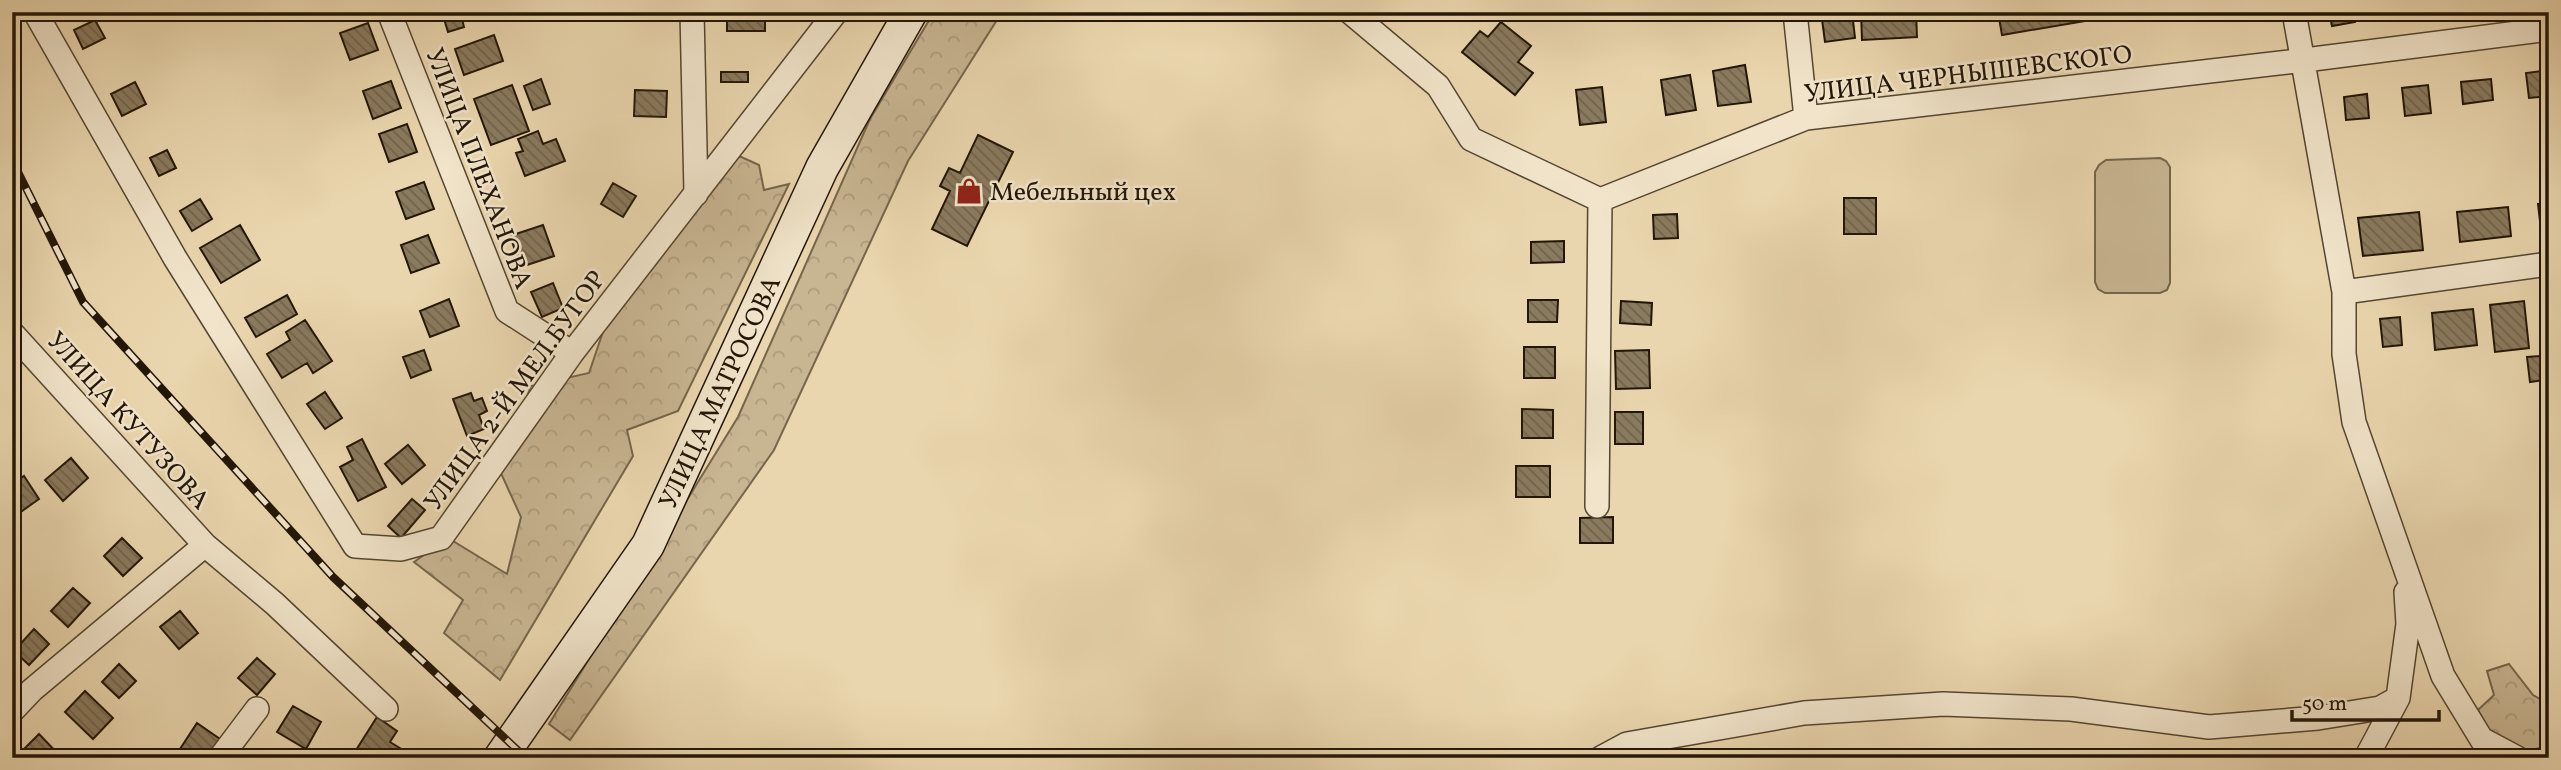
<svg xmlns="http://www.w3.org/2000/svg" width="2561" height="770" viewBox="0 0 2561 770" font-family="Vollkorn,serif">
  <defs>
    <pattern id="forest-crowns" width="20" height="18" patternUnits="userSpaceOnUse" patternTransform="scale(1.75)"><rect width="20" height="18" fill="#c8b592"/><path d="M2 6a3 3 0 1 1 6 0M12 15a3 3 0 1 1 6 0" fill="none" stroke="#ac9b7c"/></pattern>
    <pattern id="building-back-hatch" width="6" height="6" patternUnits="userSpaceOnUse" patternTransform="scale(1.75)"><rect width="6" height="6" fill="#8a7a5e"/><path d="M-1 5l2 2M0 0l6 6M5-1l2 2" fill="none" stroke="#70634c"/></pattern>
  </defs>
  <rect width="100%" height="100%" fill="#ead6ae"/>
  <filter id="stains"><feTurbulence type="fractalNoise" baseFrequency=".00286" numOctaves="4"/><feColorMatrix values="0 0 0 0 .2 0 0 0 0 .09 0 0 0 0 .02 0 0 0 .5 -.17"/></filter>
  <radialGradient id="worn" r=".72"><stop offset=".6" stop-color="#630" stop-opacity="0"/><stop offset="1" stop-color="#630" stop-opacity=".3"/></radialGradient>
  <!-- green -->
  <path fill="#c8b592" stroke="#75664c" stroke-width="2" d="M2160,158L2166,161L2170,167V283L2167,290L2160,293H2105L2098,289L2095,282V172L2099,165L2106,160Z"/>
  <!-- forest -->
  <path fill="url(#forest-crowns)" stroke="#75664c" stroke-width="2" d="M934,12H1002L908,161L774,450L570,740L549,724L738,417L870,119Z
    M739,156L759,165L764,190L789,184L678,411L627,430L633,456L500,680L444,633L463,600L414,562L448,538L507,574L521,517L499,469L531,386L589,373L605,326Z
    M2509,664L2533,695L2549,704V746L2526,751L2488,729L2478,710L2494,695L2487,671Z"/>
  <!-- building -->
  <path fill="url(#building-back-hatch)" stroke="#221607" stroke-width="2" d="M442,12H471L461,15L464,27L448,32Z
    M630,12H667V19H630Z
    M727,12H765V31H727Z
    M1821,12H1852L1855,38L1825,42Z
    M1861,12H1916L1917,37L1862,40Z
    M1998,12H2138L2002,35Z
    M2329,12H2354L2355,22L2332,26Z
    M95,20L105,38L83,49L74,30Z
    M1501,22L1531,46L1518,62L1533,73L1515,95L1462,52L1480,31L1488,37Z
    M368,23L378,50L350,60L340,33Z
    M494,35L503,61L464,75L455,49Z
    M1745,65L1751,102L1718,106L1713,71Z
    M2549,70V96L2529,98L2526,73Z
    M721,72H748V82H721Z
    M1690,75L1696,110L1666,115L1661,80Z
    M541,79L550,104L533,110L524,86Z
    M2491,79L2493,100L2463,104L2461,82Z
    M391,81L401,108L373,119L363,91Z
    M135,82L146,104L122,116L111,94Z
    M512,85L529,131L491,145L474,99Z
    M2428,85L2431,113L2405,116L2402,88Z
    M1602,87L1606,122L1580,125L1576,90Z
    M635,90L667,91L666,117L634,116Z
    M2367,94L2369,118L2346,120L2344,97Z
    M407,124L417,152L389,162L379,134Z
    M538,131L543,144L556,139L565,161L525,176L516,153L523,151L518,139Z
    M978,135L1013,152L967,246L932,229L950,191L940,186L949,168L960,173Z
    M167,150L176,168L159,176L150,158Z
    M424,182L434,209L406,219L396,192Z
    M613,183L636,196L623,217L601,204Z
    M1844,198H1876V234H1844Z
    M200,199L212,219L192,231L180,211Z
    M2549,203V230H2541L2538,204Z
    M2508,207L2511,236L2460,242L2457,212Z
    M2419,212L2423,250L2363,256L2358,218Z
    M1677,214L1678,238L1654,239L1653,215Z
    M240,225L260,260L221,283L200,248Z
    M543,225L554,256L521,267L510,236Z
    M428,235L439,263L411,273L401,245Z
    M1564,241V262L1531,263V242Z
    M553,283L563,308L542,317L531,292Z
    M287,295L297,314L256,337L245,318Z
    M449,299L459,326L430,337L420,311Z
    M1528,300H1558L1557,322H1528Z
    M1621,301L1652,303L1651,325L1620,323Z
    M2524,301L2529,348L2495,352L2490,305Z
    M2549,301V337L2544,338L2540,302Z
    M2473,309L2477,345L2435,350L2432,313Z
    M2400,317L2402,345L2383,347L2380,319Z
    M305,320L332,361L313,373L307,363L282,378L267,354L290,340L286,332Z
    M1524,347H1555V378H1524Z
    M424,350L431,370L411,378L403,357Z
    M1649,350L1650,388L1616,389L1615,351Z
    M2540,356L2543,380L2530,382L2527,357Z
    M325,392L342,418L325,429L307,404Z
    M471,393L474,401L482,398L487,411L479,415L484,429L467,436L453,399Z
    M1522,409L1553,410V438H1522Z
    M1615,412H1643V444H1615Z
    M362,439L386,487L358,501L340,467L353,460L347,447Z
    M408,445L425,465L402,484L385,464Z
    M71,458L88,478L63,501L45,480Z
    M1516,466H1550V497H1516Z
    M24,476L39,499L15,516L12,512V484Z
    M412,499L425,510L401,538L388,526Z
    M1613,517V543H1580V518Z
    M122,538L142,558L123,576L104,556Z
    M73,588L90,603L68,627L51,611Z
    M180,611L198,633L179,649L160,627Z
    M34,629L49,644L29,665L14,651Z
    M257,658L275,674L257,695L238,678Z
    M119,664L136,681L119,698L102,682Z
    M85,691L113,718L93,739L65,712Z
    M293,706L321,722L306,749L277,732Z
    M377,717L397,731L390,742L403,750L398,758H351Z
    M197,723L220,739L207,758H193L180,749Z
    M39,734L61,757L60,758H34L25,748Z"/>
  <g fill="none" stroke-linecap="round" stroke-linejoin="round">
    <!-- minor casing -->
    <g stroke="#544631" stroke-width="26">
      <path id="minor" d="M35,12L175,258L355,546L401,549L441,538L572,353L836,12
        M389,12L507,311L572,353
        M692,12L696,194
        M1350,12L1438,86L1471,139L1600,200L1806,118L2305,60L2549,29
        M1795,12L1806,118
        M2294,12L2344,292V354L2354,422L2443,676L2493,758
        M2344,292L2549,264
        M12,333L205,545L275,604L386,709
        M1597,506L1600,200
        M12,711L32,690L205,545
        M2485,741L2517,758
        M220,758L257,709
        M1601,758L1627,744L1804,713L1943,704L2071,709L2209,727L2318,718L2380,708L2398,698
        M2366,758L2398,698L2408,624L2406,592"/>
    </g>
    <!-- secondary casing -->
    <g stroke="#221607" stroke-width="35">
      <path id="secondary" d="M500,758L648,545L822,168L911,12"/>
    </g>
    <!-- minor -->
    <use href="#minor" stroke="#f1e4ca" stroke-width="23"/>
    <!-- secondary -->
    <use href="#secondary" stroke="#f1e4ca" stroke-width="32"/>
    <!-- rail casing -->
    <g stroke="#221607" stroke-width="8">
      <path id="rail" d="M12,160L83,302L333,577L526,758"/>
    </g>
    <!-- rail -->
    <use href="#rail" stroke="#f1e4ca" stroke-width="5" stroke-dasharray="16" stroke-linecap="butt"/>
  </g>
  <!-- icons -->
  <defs>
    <g id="shop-bare" transform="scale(2.1)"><path d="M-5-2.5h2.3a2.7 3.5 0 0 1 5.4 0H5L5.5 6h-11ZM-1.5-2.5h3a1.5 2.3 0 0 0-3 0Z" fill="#8f2418" stroke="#f1e4ca" stroke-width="2.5" paint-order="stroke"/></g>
  </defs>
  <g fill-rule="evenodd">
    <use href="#shop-bare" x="969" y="191"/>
  </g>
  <g text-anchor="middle" stroke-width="5" stroke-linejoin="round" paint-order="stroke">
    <!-- street labels -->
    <g font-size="26" fill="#221607" stroke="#f1e4ca">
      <text transform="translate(1968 73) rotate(-7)" y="9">УЛИЦА ЧЕРНЫШЕВСКОГО</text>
      <text transform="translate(480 168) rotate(69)" y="9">УЛИЦА ПЛЕХАНОВА</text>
      <text transform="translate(514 390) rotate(-54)" y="9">УЛИЦА 2-Й МЕЛ.БУГОР</text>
      <text transform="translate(719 392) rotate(-65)" y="9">УЛИЦА МАТРОСОВА</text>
      <text transform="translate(129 420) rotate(48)" y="9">УЛИЦА КУТУЗОВА</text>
    </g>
    <!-- poi labels -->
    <g font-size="26" fill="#221607" stroke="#f1e4ca" text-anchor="start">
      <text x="990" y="200">Мебельный цех</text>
    </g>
  </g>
  <!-- margin -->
  <rect width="2561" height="770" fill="none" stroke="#ead6ae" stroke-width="42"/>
  <rect x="14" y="14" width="2533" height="742" fill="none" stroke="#221607" stroke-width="3.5"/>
  <rect x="21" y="21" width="2519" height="728" fill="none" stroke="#221607" stroke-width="2"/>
  <!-- scale -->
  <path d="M2292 710v10h147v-10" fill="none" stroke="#221607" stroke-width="3.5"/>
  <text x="2302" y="710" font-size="21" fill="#221607" stroke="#f1e4ca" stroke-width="5" paint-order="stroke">50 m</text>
  <rect width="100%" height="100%" filter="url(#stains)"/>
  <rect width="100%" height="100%" fill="url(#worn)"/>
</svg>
